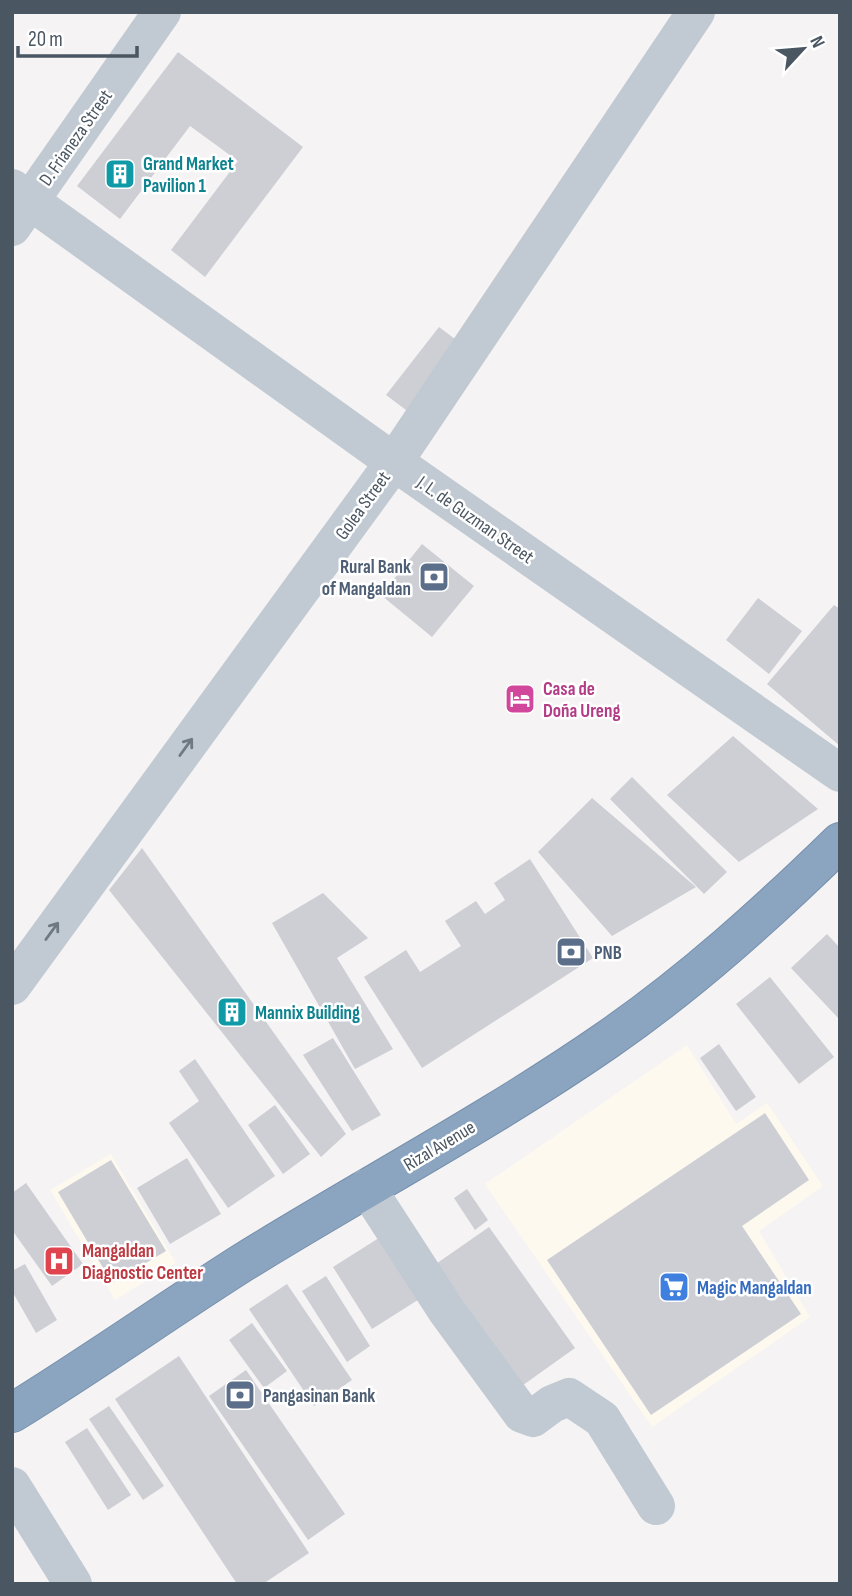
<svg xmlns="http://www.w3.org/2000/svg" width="852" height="1596" viewBox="0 0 852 1596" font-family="'Sofia Sans Condensed',sans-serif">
  <rect width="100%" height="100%" fill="#f5f3f3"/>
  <!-- commercial -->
  <path fill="#fdf9ef" d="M687,1045L736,1124L767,1103L823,1186L759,1231L810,1317L652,1427L485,1184Z
    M111,1154L176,1263L115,1300L50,1190Z"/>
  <!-- building -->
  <path fill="#cdcfd5" d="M178,52L303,147L205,277L171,250L238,161L190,126L120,219L77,186Z
    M439,327L463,345L410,413L386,395Z
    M422,544L474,586L432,637L381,595Z
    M758,598L802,631L769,674L726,640Z
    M834,605L840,609V746L767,684Z
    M733,736L818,809L739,862L667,795Z
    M632,777L727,872L704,894L610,799Z
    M592,798L696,887L612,936L538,852Z
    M142,848L346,1134L321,1157L109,890Z
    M530,859L593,958L422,1068L364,977L406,950L420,972L461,946L445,921L476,901L485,914L505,900L494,883Z
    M323,893L368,938L337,958L393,1049L355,1069L272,923Z
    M827,934L840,948V1020L791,968Z
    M770,977L834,1057L799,1084L736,1004Z
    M333,1038L381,1115L352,1131L303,1055Z
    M719,1044L756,1097L736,1111L700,1058Z
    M195,1059L275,1176L228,1208L169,1123L199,1101L179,1071Z
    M275,1105L310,1154L283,1174L248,1125Z
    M765,1113L809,1180L742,1226L801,1314L651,1415L547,1260Z
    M187,1158L221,1214L170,1244L137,1188Z
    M111,1160L166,1251L112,1283L58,1192Z
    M26,1183L83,1264L52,1286L12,1230V1193Z
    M467,1189L488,1220L475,1230L454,1198Z
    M489,1227L575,1348L519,1388L433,1266Z
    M382,1236L421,1298L372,1329L333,1267Z
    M25,1264L57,1320L36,1333L12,1291V1271Z
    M326,1276L370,1346L347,1362L302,1291Z
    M287,1284L352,1380L314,1406L249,1309Z
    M252,1323L287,1371L264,1388L229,1340Z
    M179,1356L309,1553L263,1584H237L115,1399Z
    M246,1370L345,1514L308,1540L209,1396Z
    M109,1406L164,1486L143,1500L89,1419Z
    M87,1428L131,1495L108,1510L65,1442Z"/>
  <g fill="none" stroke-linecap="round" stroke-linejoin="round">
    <!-- highway casing -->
    <g stroke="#7690ad" stroke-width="40">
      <path id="highway" d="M12,1413C90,1365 165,1312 242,1263C363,1188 490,1121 607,1040C691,982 767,913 840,842"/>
    </g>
    <!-- minor -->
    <path stroke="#c1cad2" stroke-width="38" d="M12,188L394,462L840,773
      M12,227L162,12
      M12,986L394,462L696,12
      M367,1188L446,1310L522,1414L533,1418L552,1404L569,1397L602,1419L656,1506
      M12,1486L73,1584"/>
    <!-- highway -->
    <use href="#highway" stroke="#8ba5c1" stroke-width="38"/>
  </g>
  <!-- one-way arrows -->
  <defs><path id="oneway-shaft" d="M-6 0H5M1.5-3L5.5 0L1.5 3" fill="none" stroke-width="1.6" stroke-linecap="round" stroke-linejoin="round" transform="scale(1.75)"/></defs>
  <g stroke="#6e7983">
    <use href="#oneway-shaft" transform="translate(186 747) rotate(-54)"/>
    <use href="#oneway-shaft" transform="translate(52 931) rotate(-54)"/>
  </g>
  <!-- icons -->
  <defs>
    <g id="building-square" transform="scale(1.575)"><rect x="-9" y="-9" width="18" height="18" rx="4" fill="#0f9aa8" stroke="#fff"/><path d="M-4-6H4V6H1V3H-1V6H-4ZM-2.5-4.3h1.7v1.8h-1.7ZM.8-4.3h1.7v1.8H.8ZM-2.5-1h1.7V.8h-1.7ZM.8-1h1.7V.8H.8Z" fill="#fff"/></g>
    <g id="bank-square" transform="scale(1.575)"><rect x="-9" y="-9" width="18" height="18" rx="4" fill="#5c6f8a" stroke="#fff"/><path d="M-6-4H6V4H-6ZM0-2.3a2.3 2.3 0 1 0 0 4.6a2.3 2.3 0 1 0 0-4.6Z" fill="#fff"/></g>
    <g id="hotel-square" transform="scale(1.575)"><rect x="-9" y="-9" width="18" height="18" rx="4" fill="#d1479c" stroke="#fff"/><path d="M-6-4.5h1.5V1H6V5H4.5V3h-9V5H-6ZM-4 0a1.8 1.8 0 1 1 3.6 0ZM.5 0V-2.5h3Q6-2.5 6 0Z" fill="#fff"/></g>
    <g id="hospital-square" transform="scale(1.575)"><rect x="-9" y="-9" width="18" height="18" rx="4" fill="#e0444e" stroke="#fff"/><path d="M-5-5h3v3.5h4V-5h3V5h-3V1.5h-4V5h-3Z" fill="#fff"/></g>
    <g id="supermarket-square" transform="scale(1.575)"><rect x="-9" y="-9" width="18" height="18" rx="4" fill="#3f7fe0" stroke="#fff"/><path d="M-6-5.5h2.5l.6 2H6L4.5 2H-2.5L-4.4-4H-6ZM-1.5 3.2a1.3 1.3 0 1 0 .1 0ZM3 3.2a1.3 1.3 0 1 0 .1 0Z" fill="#fff"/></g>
  </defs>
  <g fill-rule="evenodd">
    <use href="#building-square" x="120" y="174"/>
    <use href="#bank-square" x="434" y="577"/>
    <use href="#hotel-square" x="520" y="699"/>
    <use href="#bank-square" x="571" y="952"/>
    <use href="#building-square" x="232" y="1012"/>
    <use href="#hospital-square" x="59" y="1261"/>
    <use href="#supermarket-square" x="674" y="1287"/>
    <use href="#bank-square" x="240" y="1395"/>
  </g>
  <g text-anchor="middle" stroke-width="5" stroke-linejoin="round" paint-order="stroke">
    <!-- street labels -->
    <g font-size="19" fill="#4a5661" stroke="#fff">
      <text transform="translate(75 137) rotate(-55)" y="7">D. Frianeza Street</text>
      <text transform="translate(362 505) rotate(-54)" y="7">Golea Street</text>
      <text transform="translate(476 519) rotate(35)" y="7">J. L. de Guzman Street</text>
      <text transform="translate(439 1145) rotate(-31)" y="7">Rizal Avenue</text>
    </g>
    <!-- culture labels -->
    <g font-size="19" font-weight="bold" fill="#0d838f" stroke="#fff" text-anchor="start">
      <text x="143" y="170">Grand Market<tspan x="143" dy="22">Pavilion 1</tspan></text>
      <text x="255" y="1019">Mannix Building</text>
    </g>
    <!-- service labels -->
    <g font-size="19" font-weight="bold" fill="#4e5e75" stroke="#fff" text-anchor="start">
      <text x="411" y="573" text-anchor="end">Rural Bank<tspan x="411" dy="22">of Mangaldan</tspan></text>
      <text x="594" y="959">PNB</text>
      <text x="263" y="1402">Pangasinan Bank</text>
    </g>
    <!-- hotel labels -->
    <g font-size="19" font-weight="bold" fill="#b23c85" stroke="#fff" text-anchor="start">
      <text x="543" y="695">Casa de<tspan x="543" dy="22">Doña Ureng</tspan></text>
    </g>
    <!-- health labels -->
    <g font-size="19" font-weight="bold" fill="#be3a42" stroke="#fff" text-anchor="start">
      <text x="82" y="1257">Mangaldan<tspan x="82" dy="22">Diagnostic Center</tspan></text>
    </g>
    <!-- shop labels -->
    <g font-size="19" font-weight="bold" fill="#366cbe" stroke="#fff" text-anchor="start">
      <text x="697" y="1294">Magic Mangaldan</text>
    </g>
  </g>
  <!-- border -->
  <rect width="852" height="1596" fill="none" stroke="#4a5661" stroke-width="28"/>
  <!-- north arrow -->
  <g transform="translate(803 49) rotate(64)" stroke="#ffffff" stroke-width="5" paint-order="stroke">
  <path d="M0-5L12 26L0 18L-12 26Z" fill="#4a5661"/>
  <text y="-10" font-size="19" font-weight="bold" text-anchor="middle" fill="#4a5661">N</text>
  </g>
  <!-- scale -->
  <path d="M18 46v10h119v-10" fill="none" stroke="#4a5661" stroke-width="3.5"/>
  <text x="28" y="46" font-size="21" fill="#4a5661" stroke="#ffffff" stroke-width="5" paint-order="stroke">20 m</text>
</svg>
